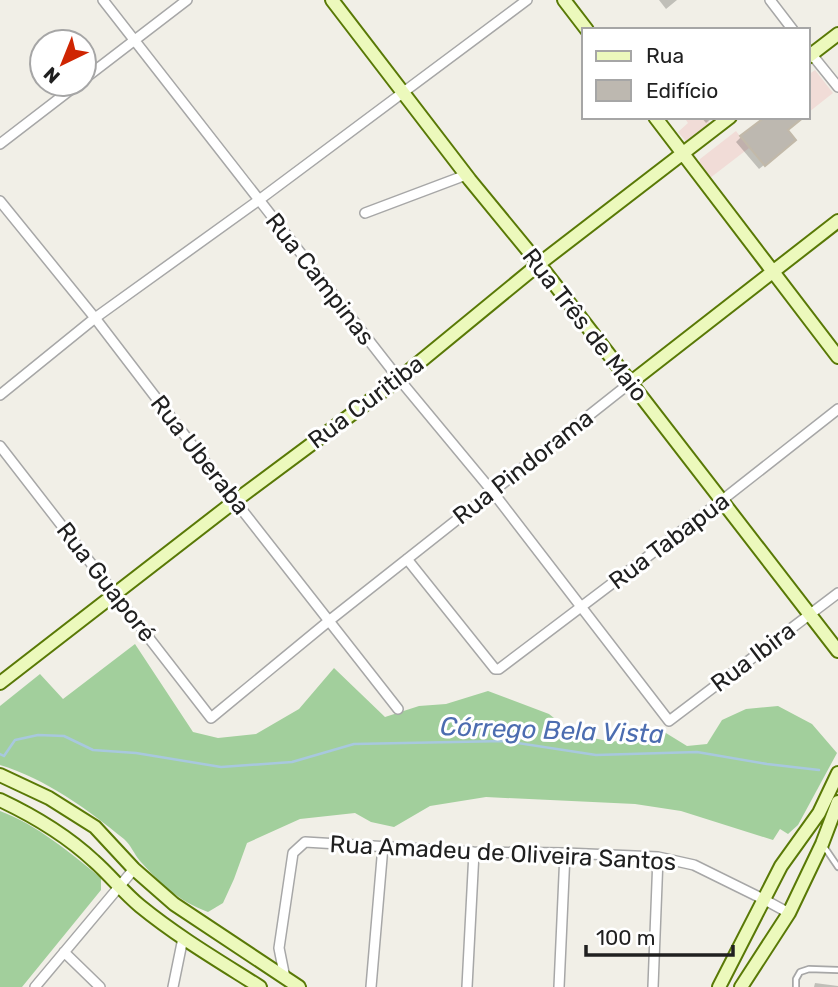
<svg xmlns="http://www.w3.org/2000/svg" width="838" height="987" viewBox="0 0 838 987" font-family="Rubik,sans-serif">
  <rect width="100%" height="100%" fill="#f1efe7"/>
  <!-- commercial -->
  <path fill="#f1dcd7" d="M815,70L833,93L809,112L808,75Z
    M684,117H705L714,128L690,146L678,132L688,123Z
    M736,131L749,148L710,178L699,164L700,159Z"/>
  <!-- forest -->
  <path fill="#a2cf9c" d="M135,644L193,732L218,738L256,734L299,709L334,668L385,717L419,706L446,704L488,691L549,714L574,734L612,742L661,730L687,746L707,744L722,720L746,709L778,706L812,724L837,753L798,825L788,834L780,829L773,840L681,811L635,804L486,797L430,806L394,827L371,822L355,813L300,819L247,843L234,879L223,903L208,912C178,901 160,883 140,861C134,854 131,845 124,839C87,809 46,779 0,765V706L40,674L63,699Z
    M0,811C36,824 72,854 101,878V890L22,987H0Z"/>
  <!-- shadow -->
  <path fill="#0003" d="M659,0H677L666,9Z
    M701,117H714L706,123Z
    M786,130L789,145L759,169L736,142L741,137Z
    M815,983L838,986V987H814Z"/>
  <g fill="none" stroke-linecap="round" stroke-linejoin="round">
    <!-- stream -->
    <path stroke="#a8c8de" stroke-width="2.5" d="M0,754L4,756L15,740L38,735L64,736L93,750L136,753L221,767L292,762L354,744L505,741L596,755L697,752L767,764L819,770"/>
  </g>
  <!-- building -->
  <path fill="#bdb8b0" stroke="#c2b9a9" stroke-width="2" d="M765,117H804L788,130L796,140L765,166L740,136Z"/>
  <g fill="none" stroke-linecap="round" stroke-linejoin="round">
    <!-- lane casing -->
    <g stroke="#a7a7a7" stroke-width="8">
      <path id="lane" d="M823,845L838,867
        M796,987V979L800,972L809,969L838,970"/>
    </g>
    <!-- street casing -->
    <g stroke="#a7a7a7" stroke-width="12">
      <path id="street" d="M103,0L399,379L492,491L669,721L838,593
        M770,0L793,30
        M809,51L838,87
        M84,79L187,0
        M0,144L78,84
        M0,201L95,318L235,501L398,709
        M365,213L466,175
        M0,395L95,318L259,200L527,0
        M0,446L211,718L330,620L630,383
        M407,559L495,669H499L721,501L838,409
        M64,952L100,987
        M285,978L279,948L293,853L305,842L474,852L565,853L658,857L694,865L763,899L789,913
        M35,987L134,869
        M173,987L183,938
        M371,987L383,846
        M467,987L474,852
        M559,987L565,853
        M653,987L658,857"/>
    </g>
    <!-- secondary casing -->
    <g stroke="#597906" stroke-width="16">
      <path id="secondary" d="M332,0L470,180L539,264L838,651
        M564,0L587,30
        M808,57L838,34
        M655,117L838,357
        M630,383L838,221
        M0,683L235,501L399,379L539,264L730,117
        M0,775L49,798L95,827L134,869L174,904L299,987
        M0,800C34,816 66,835 94,861C110,875 124,893 140,906C178,937 219,961 260,987
        M719,987L781,866L819,813L838,773
        M741,987L789,913L822,844L838,802"/>
    </g>
    <!-- lane -->
    <use href="#lane" stroke="#fff" stroke-width="4.5"/>
    <!-- street -->
    <use href="#street" stroke="#fff" stroke-width="9"/>
    <!-- secondary -->
    <use href="#secondary" stroke="#ecf9bc" stroke-width="12"/>
  </g>
  <g text-anchor="middle" stroke-width="6" stroke-linejoin="round" paint-order="stroke">
    <!-- street labels -->
    <g font-size="24" fill="#202020" stroke="#fff">
      <text transform="translate(320 279) rotate(52)" y="8">Rua Campinas</text>
      <text transform="translate(585 325) rotate(52)" y="8">Rua Três de Maio</text>
      <text transform="translate(366 402) rotate(-37)" y="8">Rua Curitiba</text>
      <text transform="translate(200 455) rotate(52)" y="8">Rua Uberaba</text>
      <text transform="translate(523 467) rotate(-38)" y="8">Rua Pindorama</text>
      <text transform="translate(669 541) rotate(-37)" y="8">Rua Tabapua</text>
      <text transform="translate(106 582) rotate(52)" y="8">Rua Guaporé</text>
      <text transform="translate(753 657) rotate(-37)" y="8">Rua Ibira</text>
      <text transform="translate(503 853) rotate(3)" y="8">Rua Amadeu de Oliveira Santos</text>
    </g>
    <!-- water labels -->
    <g font-size="26" font-style="italic" fill="#4c6db0" stroke="#fff">
      <text transform="translate(552 730) rotate(2)" y="9">Córrego Bela Vista</text>
    </g>
  </g>
  <!-- legend -->
  <rect x="582" y="28" width="228" height="91" fill="#ffffff" stroke="#a6a6a6" stroke-width="2"/>
  <rect x="596" y="51" width="35" height="10" fill="#ecf9bc" stroke="#a6a6a6" stroke-width="2"/>
  <text x="646" y="63" font-size="21" fill="#202020">Rua</text>
  <rect x="596" y="80" width="35" height="21" fill="#bdb8b0" stroke="#a6a6a6" stroke-width="2"/>
  <text x="646" y="98" font-size="21" fill="#202020">Edifício</text>
  <!-- north arrow -->
  <g transform="translate(63 63) rotate(223)"><circle r="33" fill="#ffffff" stroke="#a6a6a6" stroke-width="2"/>
  <path d="M0-5L12 26L0 18L-12 26Z" fill="#cf2502"/>
  <text y="-10" font-size="19" font-weight="bold" text-anchor="middle" fill="#202020">N</text>
  </g>
  <!-- scale -->
  <path d="M586 945v10h147v-10" fill="none" stroke="#202020" stroke-width="3.5"/>
  <text x="596" y="945" font-size="21" fill="#202020" stroke="#ffffff" stroke-width="5" paint-order="stroke">100 m</text>
</svg>
